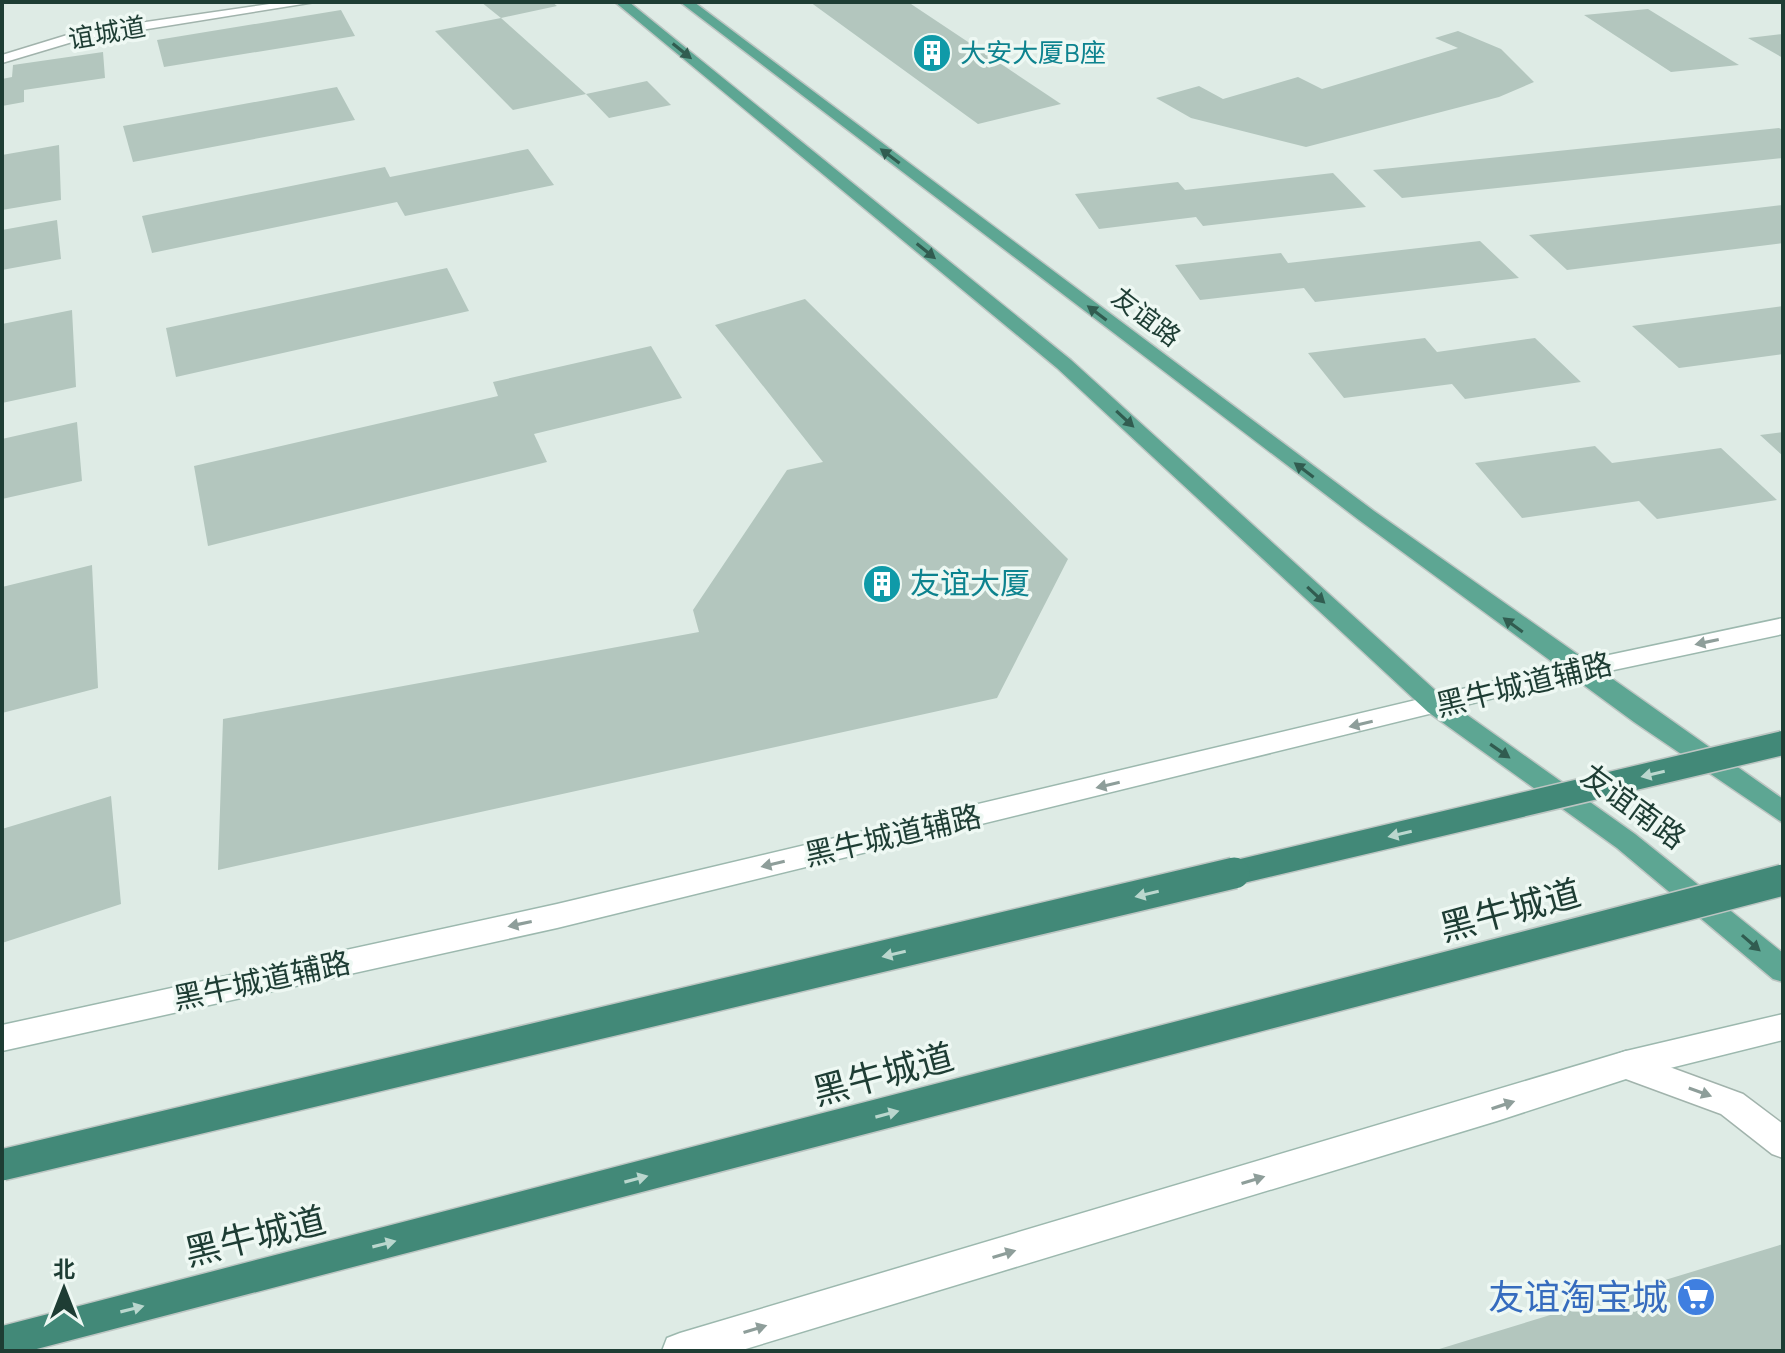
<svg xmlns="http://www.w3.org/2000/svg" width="1785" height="1353" viewBox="0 0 1785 1353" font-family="'Titillium Web','Noto Sans SC',sans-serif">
  <rect width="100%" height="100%" fill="#deebe5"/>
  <!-- building -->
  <path fill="#b3c6be" d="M481,2H552L557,6L501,18Z
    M810,2H908L1061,104L978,124Z
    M1648,9L1739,65L1671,72L1584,15Z
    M341,10L355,36L164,67L157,40Z
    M501,18L586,94L513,110L435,31Z
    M1458,31L1501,49L1534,82L1499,97L1306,147L1191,118L1156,98L1199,86L1223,99L1298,77L1322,89L1458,48L1435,38Z
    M1783,34V58L1748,38Z
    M103,52L105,78L24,90V102L2,106V79L12,77L13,65Z
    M647,81L671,105L609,118L586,94Z
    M337,87L355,120L133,162L123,126Z
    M1779,128L1783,130V158L1402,198L1373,170Z
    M59,145L61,200L2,210V155Z
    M528,149L554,185L405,216L397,202L152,253L142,216L385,167L390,177Z
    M1333,173L1366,207L1203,226L1196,217L1099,229L1075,194L1178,182L1185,190Z
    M1783,205V243L1567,270L1529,235Z
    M57,220L61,259L2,270V230Z
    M1480,241L1519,278L1315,302L1304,288L1200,300L1175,265L1281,253L1288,263Z
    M447,268L469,311L176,377L166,328Z
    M805,299L1068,559L997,698L218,870L223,719L699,632L693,610L787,470L823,462L715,325Z
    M1783,306V354L1679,368L1632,326Z
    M72,310L76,387L2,403V324Z
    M1425,338L1437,352L1535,338L1581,382L1465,399L1452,384L1344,398L1308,353Z
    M651,346L682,398L534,434L547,462L208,546L194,466L498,396L493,382Z
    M77,422L82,481L2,499V439Z
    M1783,432V456L1760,435Z
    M1595,446L1612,463L1721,448L1777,500L1657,519L1639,501L1522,518L1475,463Z
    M92,565L98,688L2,713V587Z
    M111,796L121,904L2,943V829Z
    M1783,1244V1351H1436V1350Z"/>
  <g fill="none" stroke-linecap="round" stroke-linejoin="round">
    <!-- minor casing -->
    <g stroke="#a1b3ac" stroke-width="3">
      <path id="minor" d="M283,2H315L79,40L2,63V55L77,32Z"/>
    </g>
    <!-- tertiary casing -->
    <g stroke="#a1b3ac" stroke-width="3">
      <path id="tertiary" d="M1626,1051L1743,1094L1783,1124V1158L1772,1154L1721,1114L1615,1075L1611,1065L1615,1055Z"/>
    </g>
    <!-- secondary casing -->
    <g stroke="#9cb8ae" stroke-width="3">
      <path id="secondary" d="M1783,618V634L1576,678L557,928L2,1051V1025L557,904L1576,662Z
        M1783,1014V1040L1626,1079L1497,1121L739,1351H662L667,1338L680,1333L1626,1051Z"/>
    </g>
    <!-- primary casing -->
    <g stroke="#bcc5c2" stroke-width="3">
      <path id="primary" d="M615,2H629L1071,360L1446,700L1635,834L1783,953V982L1773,979L1617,848L1428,712L1057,368Z
        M680,2H694L1374,511L1783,799V823L1634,722L1359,520Z"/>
    </g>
    <!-- minor -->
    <use href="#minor" fill="#fff" fill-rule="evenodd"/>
    <!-- tertiary -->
    <use href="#tertiary" fill="#fff" fill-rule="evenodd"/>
    <!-- secondary -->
    <use href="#secondary" fill="#fff" fill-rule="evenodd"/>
    <!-- primary -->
    <use href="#primary" fill="#5da693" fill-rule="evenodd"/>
    <!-- trunk-bridge-far1 casing -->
    <g stroke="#bcc5c2" stroke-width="27" stroke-linecap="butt">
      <path id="trunk-bridge-far1" d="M1225,875L1783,743"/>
    </g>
    <!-- trunk-bridge casing -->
    <g stroke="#bcc5c2" stroke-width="34" stroke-linecap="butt">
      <path id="trunk-bridge" d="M2,1165L1234,873
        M2,1342L1783,880"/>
    </g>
    <!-- trunk-bridge-far1 -->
    <use href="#trunk-bridge-far1" stroke="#428978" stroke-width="24"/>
    <!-- trunk-bridge -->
    <use href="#trunk-bridge" stroke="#428978" stroke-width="31"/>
  </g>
  <!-- one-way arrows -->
  <defs><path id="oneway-solid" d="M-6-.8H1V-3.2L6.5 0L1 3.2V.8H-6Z" transform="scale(2)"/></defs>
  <g fill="#315c50">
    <use href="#oneway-solid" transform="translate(682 51) rotate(39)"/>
    <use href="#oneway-solid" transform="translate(890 156) rotate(-143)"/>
    <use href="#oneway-solid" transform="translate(926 251) rotate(39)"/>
    <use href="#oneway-solid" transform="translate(1097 313) rotate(-143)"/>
    <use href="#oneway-solid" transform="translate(1125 419) rotate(43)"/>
    <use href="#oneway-solid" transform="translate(1304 470) rotate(-143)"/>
    <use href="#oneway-solid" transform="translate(1316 595) rotate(43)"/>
    <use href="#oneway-solid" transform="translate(1513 625) rotate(-144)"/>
    <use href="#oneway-solid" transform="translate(1500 751) rotate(35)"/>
    <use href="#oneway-solid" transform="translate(1751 943) rotate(41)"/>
  </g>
  <g fill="#8e9e9a">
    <use href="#oneway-solid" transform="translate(1707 642) rotate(168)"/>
    <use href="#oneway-solid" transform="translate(1361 724) rotate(167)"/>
    <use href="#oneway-solid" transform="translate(1108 785) rotate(167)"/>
    <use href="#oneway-solid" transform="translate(773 864) rotate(167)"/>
    <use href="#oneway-solid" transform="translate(520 924) rotate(168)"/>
    <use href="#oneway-solid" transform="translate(1700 1092) rotate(20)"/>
    <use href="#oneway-solid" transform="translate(1503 1105) rotate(-18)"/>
    <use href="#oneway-solid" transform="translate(1253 1180) rotate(-17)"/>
    <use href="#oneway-solid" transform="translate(1004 1254) rotate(-17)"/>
    <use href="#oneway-solid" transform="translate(755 1329) rotate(-17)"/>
  </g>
  <g fill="#bad7ce">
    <use href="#oneway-solid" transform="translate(1653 774) rotate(167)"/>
    <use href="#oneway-solid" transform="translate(1400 834) rotate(167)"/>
    <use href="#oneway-solid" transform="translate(1147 894) rotate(167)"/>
    <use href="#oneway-solid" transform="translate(894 954) rotate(167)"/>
    <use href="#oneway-solid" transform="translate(887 1114) rotate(-15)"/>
    <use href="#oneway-solid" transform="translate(636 1179) rotate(-15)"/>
    <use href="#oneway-solid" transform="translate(384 1244) rotate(-14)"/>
    <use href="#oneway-solid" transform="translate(132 1309) rotate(-14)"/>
  </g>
  <!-- icons -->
  <defs>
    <g id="building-disc" transform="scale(2)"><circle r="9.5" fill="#0f9aa8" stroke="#eef8f3"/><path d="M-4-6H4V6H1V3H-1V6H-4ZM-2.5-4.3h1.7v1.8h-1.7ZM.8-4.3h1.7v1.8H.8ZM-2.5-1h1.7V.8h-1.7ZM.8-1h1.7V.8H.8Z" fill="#fff"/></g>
    <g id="supermarket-disc" transform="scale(2)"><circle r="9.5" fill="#3f7fe0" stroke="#eef8f3"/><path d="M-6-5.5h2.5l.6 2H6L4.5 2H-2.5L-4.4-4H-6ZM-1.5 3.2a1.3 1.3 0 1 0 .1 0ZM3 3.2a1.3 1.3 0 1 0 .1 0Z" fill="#fff"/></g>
  </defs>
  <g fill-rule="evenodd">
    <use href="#building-disc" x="932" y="53"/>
    <use href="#building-disc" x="882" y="584"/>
    <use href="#supermarket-disc" x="1696" y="1297"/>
  </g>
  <g text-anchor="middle" stroke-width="7" stroke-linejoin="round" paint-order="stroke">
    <!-- far-street labels -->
    <g font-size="26" fill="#1e3d34" stroke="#eef8f3">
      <text transform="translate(107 33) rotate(-10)" y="9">谊城道</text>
      <text transform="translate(1146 317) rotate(37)" y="9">友谊路</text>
    </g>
    <!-- far-culture labels -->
    <g font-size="26" fill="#0d838f" stroke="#eef8f3" text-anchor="start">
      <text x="960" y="62">大安大厦B座</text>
    </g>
    <!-- culture labels -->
    <g font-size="30" fill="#0d838f" stroke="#eef8f3" text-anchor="start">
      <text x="910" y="594">友谊大厦</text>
    </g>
    <!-- street labels -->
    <g font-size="30" fill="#1e3d34" stroke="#eef8f3">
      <text transform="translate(1524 685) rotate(-14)" y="10">黑牛城道辅路</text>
      <text transform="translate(1633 807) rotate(36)" y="10">友谊南路</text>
      <text transform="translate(893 836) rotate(-13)" y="10">黑牛城道辅路</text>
      <text transform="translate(262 981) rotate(-12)" y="10">黑牛城道辅路</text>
    </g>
    <!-- near-street labels -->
    <g font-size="36" fill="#1e3d34" stroke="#eef8f3">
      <text transform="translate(1510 910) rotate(-15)" y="13">黑牛城道</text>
      <text transform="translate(883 1074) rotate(-15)" y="13">黑牛城道</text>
      <text transform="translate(255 1236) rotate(-14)" y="13">黑牛城道</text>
    </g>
    <!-- near-shop labels -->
    <g font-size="36" fill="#366cbe" stroke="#eef8f3" text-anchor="end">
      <text x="1668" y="1310">友谊淘宝城</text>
    </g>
  </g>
  <!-- border -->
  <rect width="1785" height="1353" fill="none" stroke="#1e3d34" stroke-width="8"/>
  <!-- north arrow -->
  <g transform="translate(64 1289)" stroke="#eef8f3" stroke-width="6" paint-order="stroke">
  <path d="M0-6L14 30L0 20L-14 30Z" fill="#1e3d34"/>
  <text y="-12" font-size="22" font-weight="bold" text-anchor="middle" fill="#1e3d34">北</text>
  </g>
</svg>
